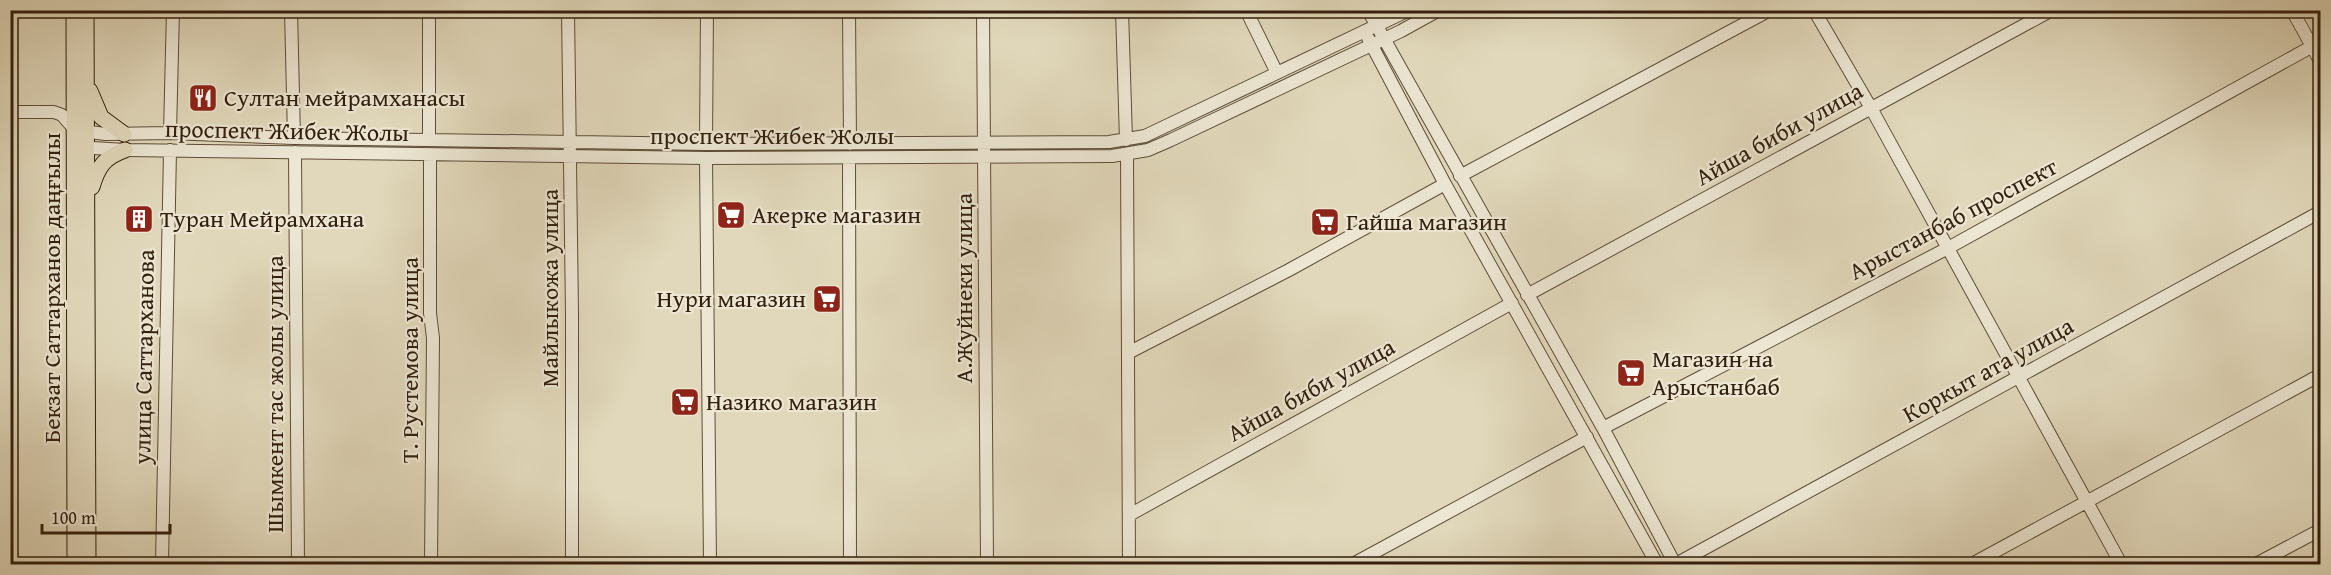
<svg xmlns="http://www.w3.org/2000/svg" width="2331" height="575" viewBox="0 0 2331 575" font-family="'Gentium Book Plus',serif">
  <rect width="100%" height="100%" fill="#e1d8bb"/>
  <filter id="stains"><feTurbulence type="fractalNoise" baseFrequency=".00333" numOctaves="4"/><feColorMatrix values="0 0 0 0 .2 0 0 0 0 .09 0 0 0 0 .02 0 0 0 .5 -.17"/></filter>
  <radialGradient id="worn" r=".72"><stop offset=".6" stop-color="#630" stop-opacity="0"/><stop offset="1" stop-color="#630" stop-opacity=".3"/></radialGradient>
  <g fill="none" stroke-linecap="round" stroke-linejoin="round">
    <!-- minor casing -->
    <g stroke="#5e4d38" stroke-width="14">
      <path id="minor" d="M291,10L294,138
        M429,10V140
        M568,10L572,314V564
        M849,10L850,144
        M983,10L987,564
        M1122,10L1126,140
        M1246,10L1277,73
        M1814,10L1871,108L2121,564
        M2292,10L2320,61
        M1369,12L1603,428L1675,564
        M1368,38L1445,184L1657,564
        M10,112H54L62,115L75,130L105,134L170,133L294,138L706,144L1109,142L1145,136L1409,10
        M170,133L173,10
        M706,144L707,10
        M77,147L125,150L706,158L1112,156L1148,150L1171,140L1401,31L1439,10
        M295,152L298,564
        M430,155V313L433,338L431,564
        M1127,155L1129,564
        M706,158L710,564
        M849,158L850,564
        M1460,176L1770,10
        M1527,295L2052,10
        M1128,353L1289,270L1445,184
        M1603,428L1948,248L2320,42
        M1131,514L1512,303
        M162,564L170,150
        M1353,564L1587,437
        M1676,564L2320,212
        M1972,564L2320,375
        M2256,564L2320,530"/>
    </g>
    <!-- major casing -->
    <g stroke="#321f0d" stroke-width="17">
      <path id="major" d="M74,10L75,564
        M86,10L88,564
        M90,91L101,117L124,134
        M92,187C98,166 105,157 125,150"/>
    </g>
    <!-- minor -->
    <use href="#minor" stroke="#ece6d3" stroke-width="12"/>
    <!-- major -->
    <use href="#major" stroke="#e1d8bb" stroke-width="15"/>
  </g>
  <!-- icons -->
  <defs>
    <g id="restaurant-square" transform="scale(1.5)"><rect x="-9" y="-9" width="18" height="18" rx="4" fill="#8f2418" stroke="#ece6d3"/><path d="M-5-6h1v4h1v-4h1v4h1v-4h1v5L-1.5 .5V6h-2V.5L-5-1ZM5-6V6H3V1.5H1.5Q1.5-4 5-6Z" fill="#fff"/></g>
    <g id="supermarket-square" transform="scale(1.5)"><rect x="-9" y="-9" width="18" height="18" rx="4" fill="#8f2418" stroke="#ece6d3"/><path d="M-6-5.5h2.5l.6 2H6L4.5 2H-2.5L-4.4-4H-6ZM-1.5 3.2a1.3 1.3 0 1 0 .1 0ZM3 3.2a1.3 1.3 0 1 0 .1 0Z" fill="#fff"/></g>
    <g id="building-square" transform="scale(1.5)"><rect x="-9" y="-9" width="18" height="18" rx="4" fill="#8f2418" stroke="#ece6d3"/><path d="M-4-6H4V6H1V3H-1V6H-4ZM-2.5-4.3h1.7v1.8h-1.7ZM.8-4.3h1.7v1.8H.8ZM-2.5-1h1.7V.8h-1.7ZM.8-1h1.7V.8H.8Z" fill="#fff"/></g>
  </defs>
  <g fill-rule="evenodd">
    <use href="#restaurant-square" x="203" y="98"/>
    <use href="#supermarket-square" x="731" y="215"/>
    <use href="#building-square" x="139" y="219"/>
    <use href="#supermarket-square" x="1325" y="222"/>
    <use href="#supermarket-square" x="827" y="299"/>
    <use href="#supermarket-square" x="1631" y="373"/>
    <use href="#supermarket-square" x="685" y="402"/>
  </g>
  <g text-anchor="middle" stroke-width="4.5" stroke-linejoin="round" paint-order="stroke">
    <!-- poi labels -->
    <g font-size="24" fill="#321f0d" stroke="#ece6d3" text-anchor="start">
      <text x="224" y="106">Султан мейрамханасы</text>
      <text x="752" y="223">Акерке магазин</text>
      <text x="160" y="227">Туран Мейрамхана</text>
      <text x="1346" y="230">Гайша магазин</text>
      <text x="806" y="307" text-anchor="end">Нури магазин</text>
      <text x="1652" y="367">Магазин на<tspan x="1652" dy="28">Арыстанбаб</tspan></text>
      <text x="706" y="410">Назико магазин</text>
    </g>
    <!-- street labels -->
    <g font-size="24" fill="#321f0d" stroke="#ece6d3">
      <text transform="translate(287 131) rotate(1)" y="8">проспект Жибек Жолы</text>
      <text transform="translate(1779 134) rotate(-29)" y="8">Айша биби улица</text>
      <text x="772" y="144">проспект Жибек Жолы</text>
      <text transform="translate(1953 219) rotate(-28)" y="8">Арыстанбаб проспект</text>
      <text transform="translate(52 288) rotate(-90)" y="8">Бекзат Саттарханов даңғылы</text>
      <text transform="translate(550 288) rotate(-90)" y="8">Майлыкожа улица</text>
      <text transform="translate(964 288) rotate(-90)" y="8">А.Жуйнеки улица</text>
      <text transform="translate(144 357) rotate(-89)" y="8">улица Саттарханова</text>
      <text transform="translate(410 360) rotate(-90)" y="8">Т. Рустемова улица</text>
      <text transform="translate(1988 370) rotate(-29)" y="8">Коркыт ата улица</text>
      <text transform="translate(1311 390) rotate(-29)" y="8">Айша биби улица</text>
      <text transform="translate(275 394) rotate(-90)" y="8">Шымкент тас жолы улица</text>
    </g>
  </g>
  <!-- margin -->
  <rect width="2331" height="575" fill="none" stroke="#e1d8bb" stroke-width="36"/>
  <rect x="12" y="12" width="2307" height="551" fill="none" stroke="#321f0d" stroke-width="3"/>
  <rect x="18" y="18" width="2295" height="539" fill="none" stroke="#321f0d" stroke-width="1.5"/>
  <!-- scale -->
  <path d="M42 524v9h128v-9" fill="none" stroke="#321f0d" stroke-width="3"/>
  <text x="51" y="524" font-size="18" fill="#321f0d" stroke="#ece6d3" stroke-width="4.5" paint-order="stroke">100 m</text>
  <rect width="100%" height="100%" filter="url(#stains)"/>
  <rect width="100%" height="100%" fill="url(#worn)"/>
</svg>
